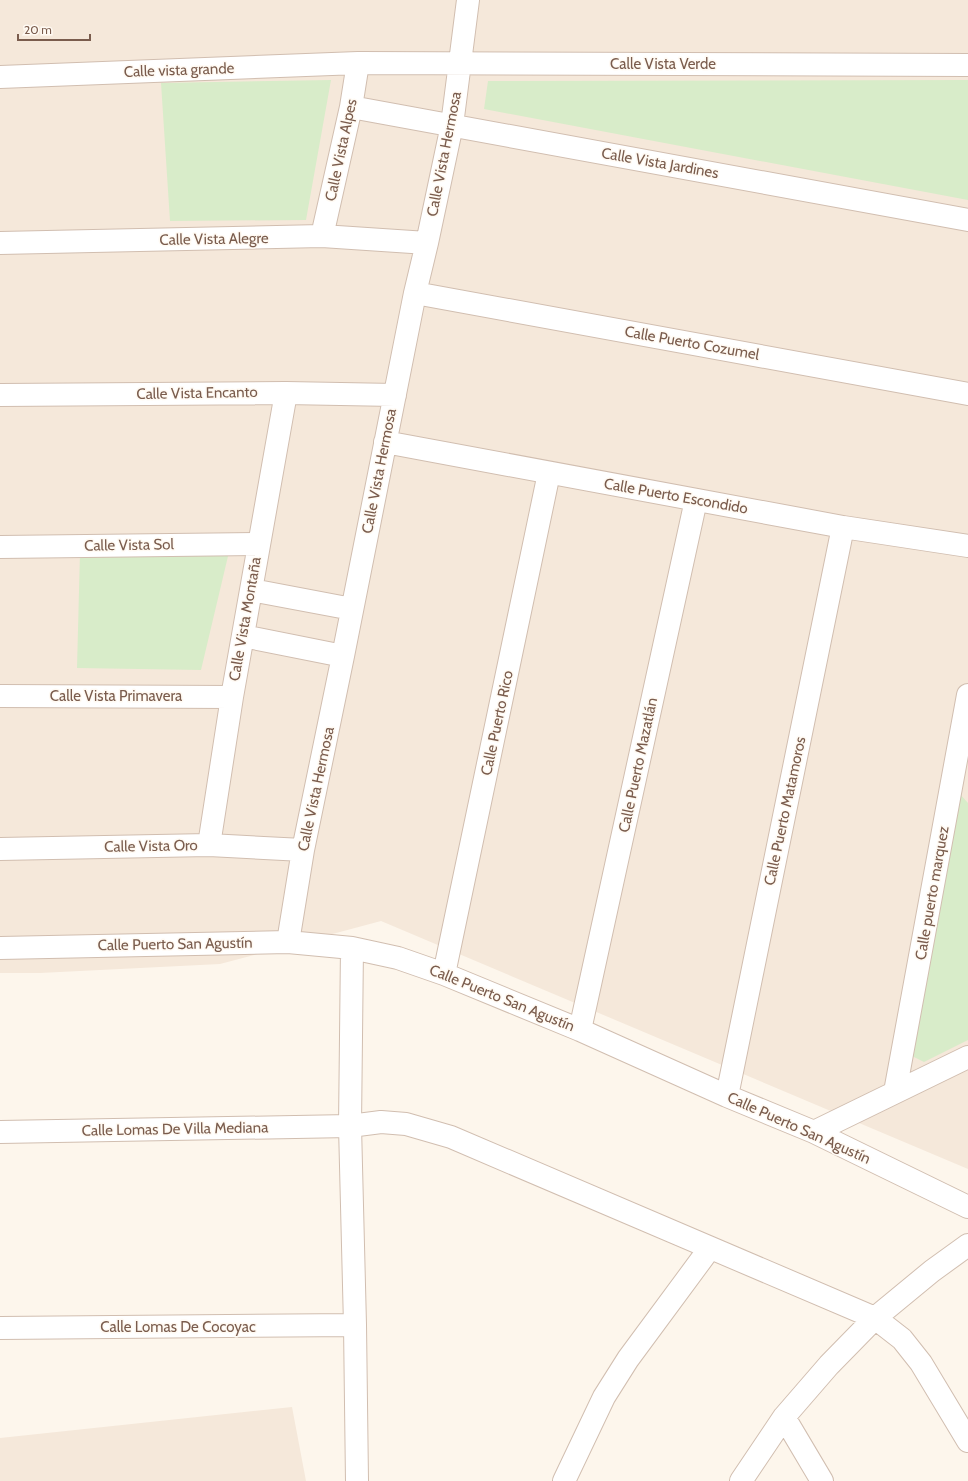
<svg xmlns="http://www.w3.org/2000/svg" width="968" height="1481" viewBox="0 0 968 1481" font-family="Cabin,sans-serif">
  <rect width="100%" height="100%" fill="#fdf6ec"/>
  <!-- residential -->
  <path fill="#f5e8da" d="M0,0H968V1169L381,921L220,964L40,973H0Z
    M292,1407L306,1481H0V1438Z"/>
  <!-- green -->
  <path fill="#d8ecc9" d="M331,80L306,220L170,221L161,83Z
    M968,80V200L484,109L488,81Z
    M80,552H229L201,670L77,668Z
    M959,793L968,803V1040L924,1062L912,1056Z"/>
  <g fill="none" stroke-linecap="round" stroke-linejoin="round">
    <!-- minor casing -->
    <g stroke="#d1beb0" stroke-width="24">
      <path id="minor" d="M0,77L358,63L968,65
        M351,107L968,220
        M322,236L351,107L358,63
        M0,243L322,236L427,243
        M415,293L968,394
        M0,395L286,393L395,395
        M385,442L843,527L968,546
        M0,547L258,544
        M251,590L352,609
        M243,636L343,656
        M0,696L232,697
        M209,845L232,697L286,393
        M0,849L209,845L303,850
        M288,942L303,850L343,656L415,293L427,243L452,125L468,0
        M0,948L288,942L352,948L398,958L444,974L580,1030L727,1096L814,1132L968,1207
        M352,948L350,1126L355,1325L357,1481
        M444,974L549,473
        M580,1030L696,500
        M895,1092L968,695
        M727,1096L843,527
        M0,1132L350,1126L381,1122L406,1124L451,1137L875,1318L902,1339L921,1363L968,1441
        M814,1132L968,1057
        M0,1328L355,1325
        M784,1417L822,1481
        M564,1481L604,1397L628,1359L710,1248
        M741,1481L784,1417L829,1365L875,1318L932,1271L968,1245"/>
    </g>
    <!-- minor -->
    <use href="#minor" stroke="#fff" stroke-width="22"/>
  </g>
  <g text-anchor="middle" stroke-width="3" stroke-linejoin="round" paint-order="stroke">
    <!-- street labels -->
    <g font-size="15" fill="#7a5c4d" stroke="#fffaf3">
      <text x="663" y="69">Calle Vista Verde</text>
      <text transform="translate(179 70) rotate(-2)" y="5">Calle vista grande</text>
      <text transform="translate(341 150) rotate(-78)" y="5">Calle Vista Alpes</text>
      <text transform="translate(444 154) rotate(-79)" y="5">Calle Vista Hermosa</text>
      <text transform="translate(660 163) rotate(10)" y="5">Calle Vista Jardines</text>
      <text transform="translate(214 239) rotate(-1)" y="5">Calle Vista Alegre</text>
      <text transform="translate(692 343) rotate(10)" y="5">Calle Puerto Cozumel</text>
      <text transform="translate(197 393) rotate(-1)" y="5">Calle Vista Encanto</text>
      <text transform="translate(379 471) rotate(-79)" y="5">Calle Vista Hermosa</text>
      <text transform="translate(676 496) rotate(10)" y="5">Calle Puerto Escondido</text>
      <text transform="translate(129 545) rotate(-1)" y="5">Calle Vista Sol</text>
      <text transform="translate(245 619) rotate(-80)" y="5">Calle Vista Montaña</text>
      <text x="116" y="701">Calle Vista Primavera</text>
      <text transform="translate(497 723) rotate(-78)" y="5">Calle Puerto Rico</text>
      <text transform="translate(638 765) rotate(-78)" y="5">Calle Puerto Mazatlán</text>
      <text transform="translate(316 789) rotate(-78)" y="5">Calle Vista Hermosa</text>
      <text transform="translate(785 811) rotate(-78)" y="5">Calle Puerto Matamoros</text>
      <text transform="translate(151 846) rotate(-1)" y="5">Calle Vista Oro</text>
      <text transform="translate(932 893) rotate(-80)" y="5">Calle puerto marquez</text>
      <text transform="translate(175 944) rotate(-1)" y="5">Calle Puerto San Agustín</text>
      <text transform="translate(502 998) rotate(22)" y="5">Calle Puerto San Agustín</text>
      <text transform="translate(799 1128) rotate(24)" y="5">Calle Puerto San Agustín</text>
      <text transform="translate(175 1129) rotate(-1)" y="5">Calle Lomas De Villa Mediana</text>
      <text x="178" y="1332">Calle Lomas De Cocoyac</text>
    </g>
  </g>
  <!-- scale -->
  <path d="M18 34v6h72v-6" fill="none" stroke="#7a5c4d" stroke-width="2"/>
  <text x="24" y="34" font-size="12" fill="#7a5c4d" stroke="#fffaf3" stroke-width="3" paint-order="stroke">20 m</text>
</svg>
